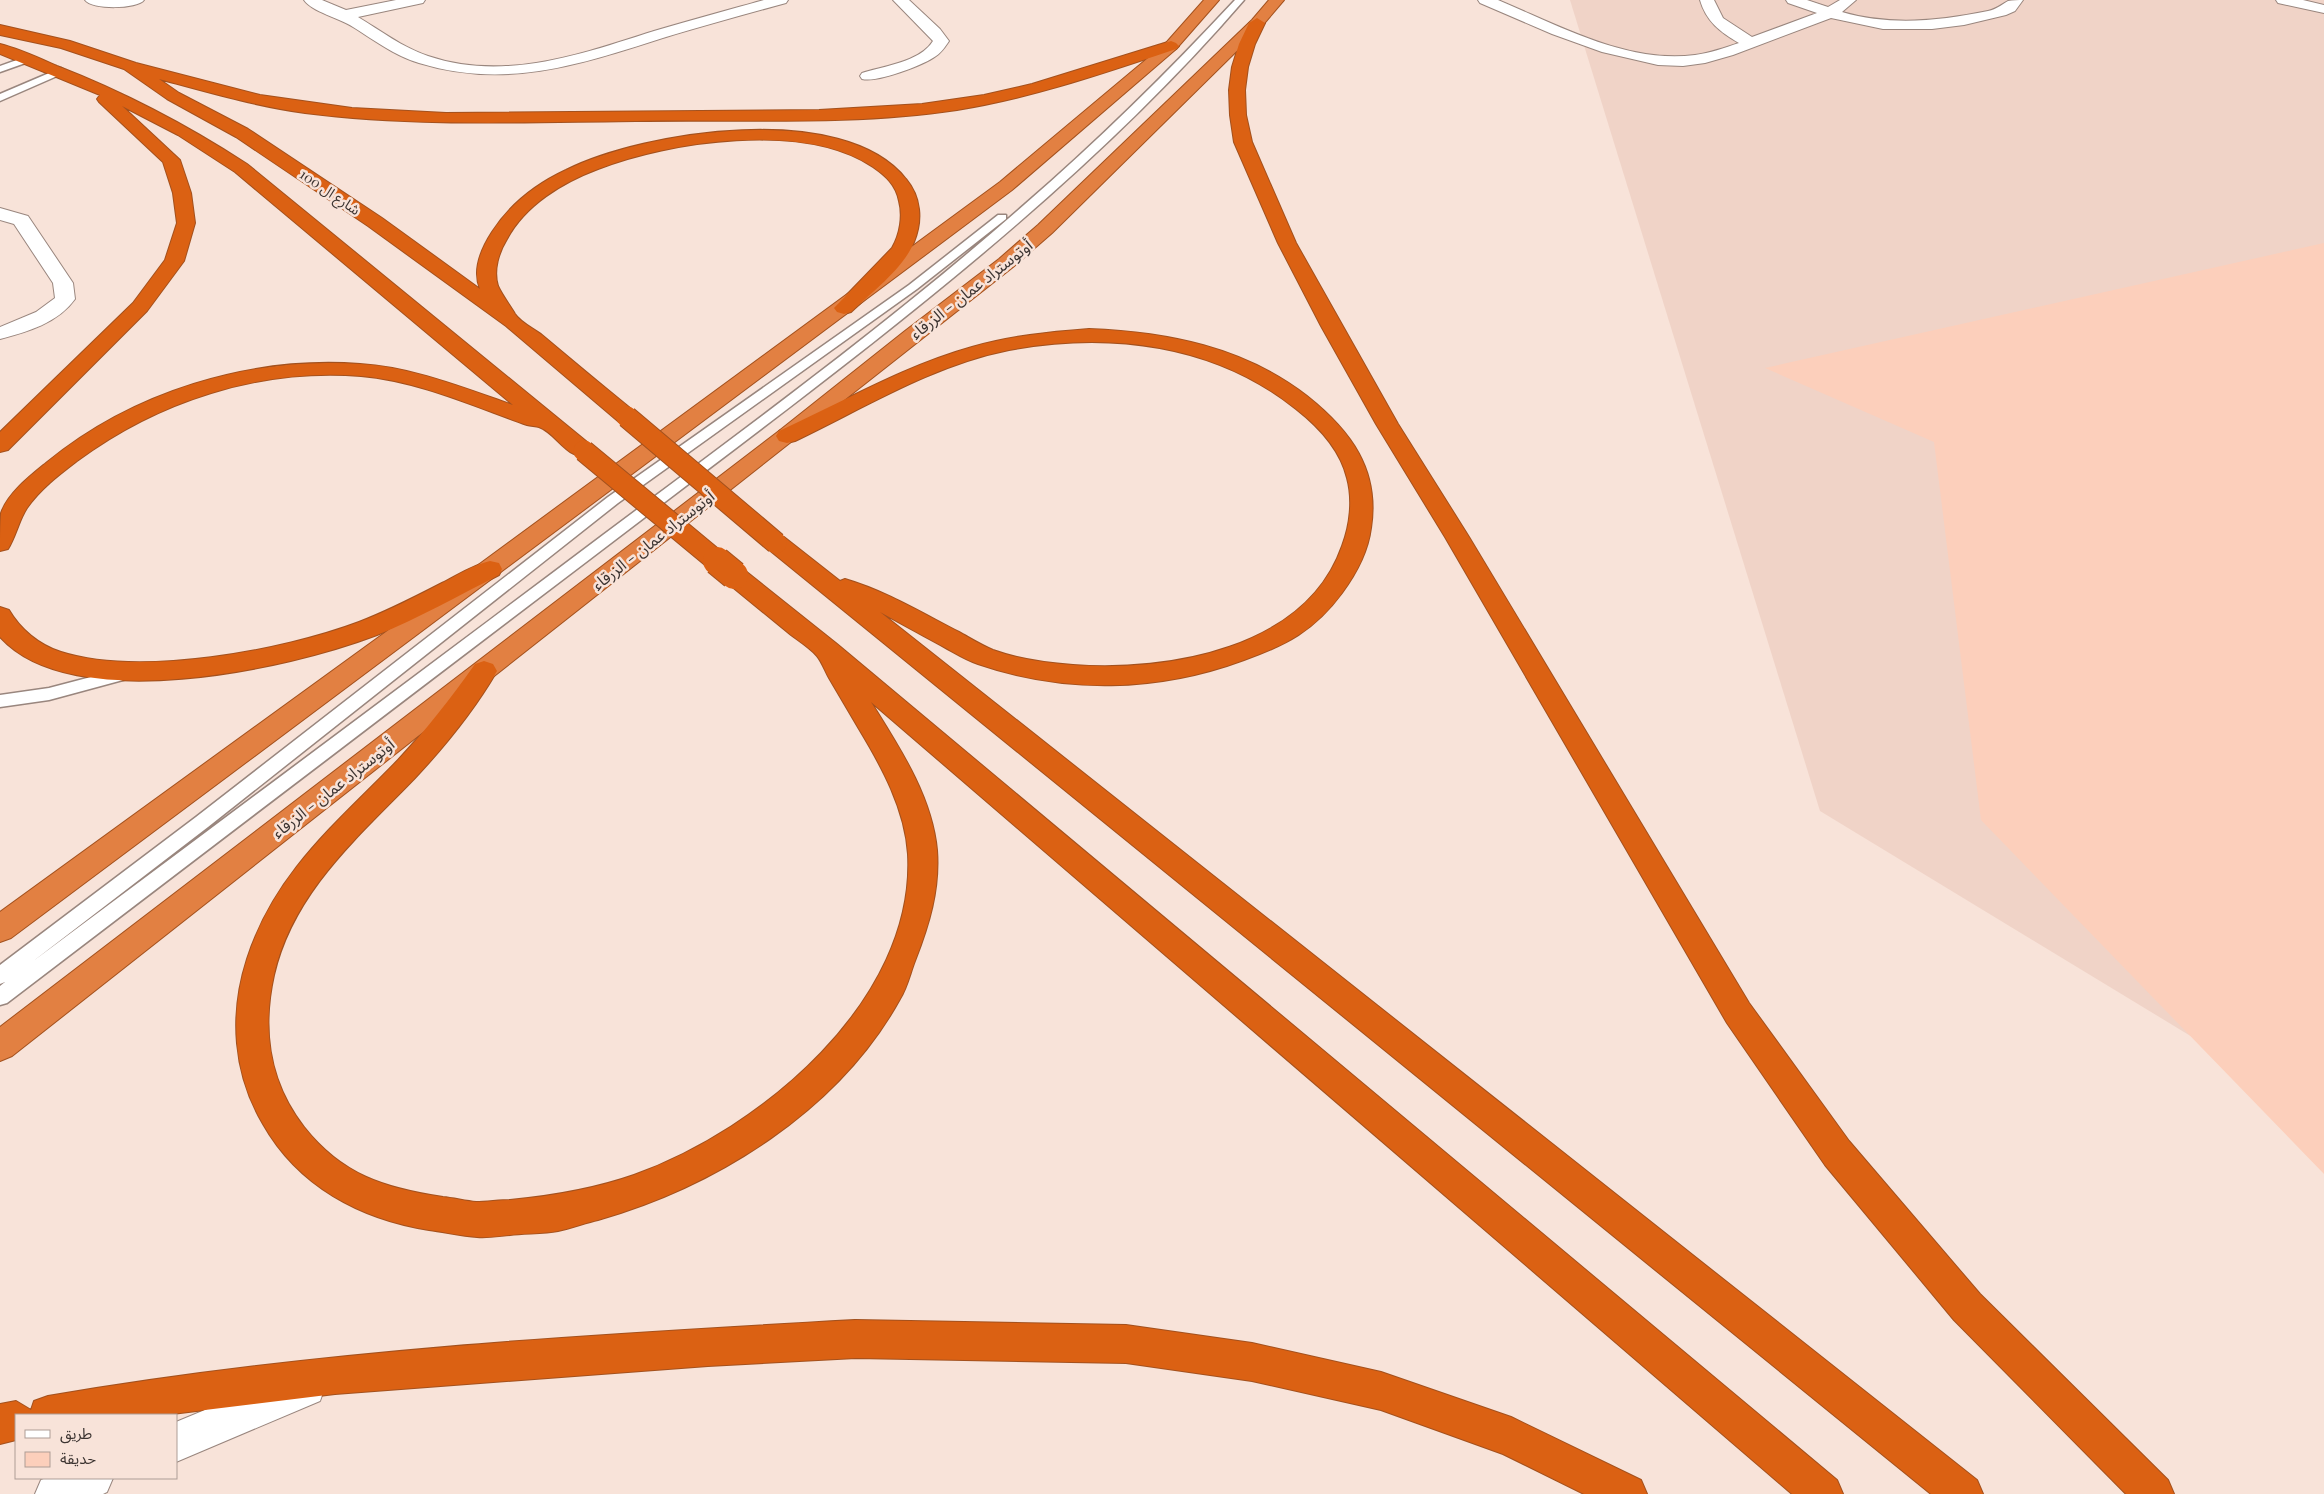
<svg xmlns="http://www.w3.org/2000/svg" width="2324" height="1494" viewBox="0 0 2324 1494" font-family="'Playfair Display','Noto Sans Arabic',serif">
  <rect width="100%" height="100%" fill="#f8e3d9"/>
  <!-- built -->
  <path fill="#f0d3c7" d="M1570,0H2324V1117L1820,811Z"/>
  <!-- green -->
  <path fill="#fccfbb" d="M2324,243V1174L1981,820L1934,442L1765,368Z"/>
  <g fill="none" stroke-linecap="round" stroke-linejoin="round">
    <!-- service casing -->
    <g stroke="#99867e" stroke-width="3">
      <path id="service" d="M1235,0H1244C1078,193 860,354 657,508C440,673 223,838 7,1003L0,1005V986L5,982L0,984V965L196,817L608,497L909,285L998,215H1006V219L917,289L618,503L208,827L32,962C222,820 413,678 603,535C746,428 890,323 1024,205C1098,141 1168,72 1235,0Z
        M28,56L33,59L31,61L0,72V66Z
        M61,68L66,71L64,73L0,101V94Z
        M129,667L134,669L137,673L134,677L49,700L0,707V695L49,688Z"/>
    </g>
    <!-- minor casing -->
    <g stroke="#99867e" stroke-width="2">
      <path id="minor" d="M85,0H144C138,9 92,10 85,0Z
        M304,0H322L346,10L396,0H425L423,3L358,17C381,31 402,47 428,56C504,82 582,54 654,31C691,20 728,10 764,0H788L786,3C746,14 706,25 666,37C582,64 507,90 419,63C395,56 374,40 353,27C340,18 312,12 304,0Z
        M893,0H909L940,29L949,41C945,47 942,52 936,56C924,65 877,83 862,79L860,76L862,73C884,66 920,62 933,41Z
        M1478,0H1498C1558,25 1627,64 1695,55C1710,53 1724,48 1739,43C1720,32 1706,21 1700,0H1714L1723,18L1752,37L1817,13L1788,3L1786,0H1807L1828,7L1840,0H1856L1842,12C1890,26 1939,21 1988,11C1997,9 2001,5 2008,1C2012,0 2019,0 2023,0L2015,11L2006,15L1964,25L1932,29H1883L1831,18L1733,55L1705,63L1683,66L1658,65L1602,52L1552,34L1480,3Z
        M2276,0H2303L2324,5V13L2278,3Z
        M0,208L28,216L73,283L75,299C58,323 27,332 0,339V327L36,312L55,298L53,283L14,224L0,220Z
        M306,1368L320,1373L325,1387L320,1401L176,1462V1422Z
        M46,1478H113L107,1492L103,1494H35L41,1480Z"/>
    </g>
    <!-- trunk casing -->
    <g stroke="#a3511e" stroke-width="2">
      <path id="trunk" d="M1204,0H1219L1176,49L1012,190L11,938L0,942V912L481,563L1000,182L1166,43Z
        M1269,0H1284L1262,26L1052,233L1013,267L12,1056L0,1061V1027L779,431L905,331L999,259L1038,225L1252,20Z"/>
    </g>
    <!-- motorway casing -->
    <g stroke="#a3511e" stroke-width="2">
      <path id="motorway" d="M1257,18L1265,23L1255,44L1248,67L1245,90L1246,115L1252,142L1296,243L1398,424L1469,537L1749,1003L1849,1141L1980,1294L2168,1480L2174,1494H2126L1954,1320L1825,1165L1727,1023L1445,537L1376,424L1321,326L1278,243L1234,142L1230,115L1229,90L1232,67L1239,44L1249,23Z
        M0,25L70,41L136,63L260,95L352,108L446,113L819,110L922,104L984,95L1032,84L1171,41L1176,43L1179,46L1176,49C1104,73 1032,98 957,110C851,126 743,119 636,121C526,122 415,127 305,113C255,106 207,92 159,79L179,93L248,129L382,218L480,289C472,270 481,249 492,232C510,204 536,184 566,170C644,131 844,100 906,179C921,197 923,220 914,242C904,268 871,293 851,312L844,314L837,312L834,308L892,248C900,234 903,216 899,201C896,185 886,176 873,167C805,121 669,141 598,169C563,182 525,205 507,239C499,252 493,270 498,286C502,295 511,307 515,314C520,322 534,329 542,335C573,361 604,387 635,412L638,417L635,422L627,424L619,422L506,326L368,226L236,137L167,99L124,69L61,48L0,35Z
        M0,44C20,49 39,58 57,66C124,92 187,125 247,164L592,446L595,451L592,456C567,462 558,434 539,427C536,426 531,426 527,425C473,406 418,381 361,376C259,368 158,401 77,461C60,474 40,489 27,508C19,520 16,536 8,549L0,551C0,540 0,524 1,513C8,493 30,476 46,463C132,392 249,356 360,364C412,367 464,388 513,405L235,172L178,135L122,106L180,160L191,193L195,223L184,261L147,311L8,450L0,452V432L133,303L165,260L177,223L173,193L163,162L99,102L97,99L100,95L0,54Z
        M1089,329C1167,332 1244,347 1307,396C1351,431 1380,470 1371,528C1368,552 1356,574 1342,593C1314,631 1286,645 1244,660C1158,692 1065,694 978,664C966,660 955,653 944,647C922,635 901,624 880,612L1977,1480L1983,1494H1931L768,549L764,543L768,537L776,535L784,537L840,581L845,579C886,591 922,613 959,632C970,638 981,645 993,650C1018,659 1047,663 1073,665C1168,672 1306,649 1342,546C1350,525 1353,500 1347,478C1340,449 1319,427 1296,409C1215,344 1109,331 1009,350C933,365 864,408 795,441L787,443L779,441L776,436L779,431C843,402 904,366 972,347C1010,336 1049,332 1089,329Z
        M490,561L499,563L502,569L499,575C458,596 419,618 377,635C288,669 72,717 0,637V607L9,610C20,629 39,645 61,652C140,677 282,651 359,622C388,611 415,597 442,583C458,575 473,565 490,561Z
        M734,567L743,569L837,644L1837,1480L1843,1494H1792L871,702C899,747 932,796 937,850C940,890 929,925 915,961C910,974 907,988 900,999C839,1110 717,1186 598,1220C585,1223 572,1228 558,1231C543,1234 526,1233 510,1235C499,1236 488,1238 477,1237C461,1236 445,1232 429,1230C360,1219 298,1186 263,1124C233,1073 229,1015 247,959C275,872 337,823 398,760C426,730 451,698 475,664L484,661L493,664L497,671C475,709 445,746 415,778C358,837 293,892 274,975C262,1029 269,1082 304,1127C342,1175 384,1188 443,1197C454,1198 465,1201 476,1202C487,1202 499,1200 510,1200C552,1196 594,1189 634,1175C760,1130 916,1001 908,854C905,809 882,767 859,729C849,712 839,695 829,678C825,671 822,662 817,656C810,648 799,641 791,635C769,617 747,599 725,581L722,575L725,569Z
        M856,1320L1126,1325L1252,1343L1381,1372L1511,1417L1641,1480L1647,1494H1584L1503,1454L1381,1410L1252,1381L1126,1363L856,1358L708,1366L335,1394L164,1415H16V1440L0,1444V1404L16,1401L31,1410L34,1401L48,1396C315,1350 586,1335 856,1320Z"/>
    </g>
    <!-- service -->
    <use href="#service" fill="#fff" fill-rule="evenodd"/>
    <!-- minor -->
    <use href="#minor" fill="#fff" fill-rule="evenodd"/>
    <!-- trunk -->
    <use href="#trunk" fill="#e28042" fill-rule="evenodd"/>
    <!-- motorway -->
    <use href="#motorway" fill="#db6113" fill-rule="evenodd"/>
    <!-- motorway-bridge-far1 casing -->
    <g stroke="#a3511e" stroke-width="23" stroke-linecap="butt">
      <path id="motorway-bridge-far1" d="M627,417L776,543
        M584,451L719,563"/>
    </g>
    <!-- motorway-bridge casing -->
    <g stroke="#a3511e" stroke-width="30" stroke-linecap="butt">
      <path id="motorway-bridge" d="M717,561L734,575"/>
    </g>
    <!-- motorway-bridge-far1 -->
    <use href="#motorway-bridge-far1" stroke="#db6113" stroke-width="21"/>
    <!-- motorway-bridge -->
    <use href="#motorway-bridge" stroke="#db6113" stroke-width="28"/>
  </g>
  <g text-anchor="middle" stroke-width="5" stroke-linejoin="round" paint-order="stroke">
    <!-- far-street labels -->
    <g font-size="14" fill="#3c3431" stroke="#f8e3d9">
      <text transform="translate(330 192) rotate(34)" y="5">شارع ال 100</text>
    </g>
    <!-- street labels -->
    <g font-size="16" fill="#3c3431" stroke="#f8e3d9">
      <text transform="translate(971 289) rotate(-38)" y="6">أوتوستراد عمان - الزرقاء</text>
      <text transform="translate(653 540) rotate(-38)" y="6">أوتوستراد عمان - الزرقاء</text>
      <text transform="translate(333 788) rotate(-38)" y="6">أوتوستراد عمان - الزرقاء</text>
    </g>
  </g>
  <!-- legend -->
  <rect x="15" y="1414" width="162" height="65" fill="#f8e3d9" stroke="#ad9d96"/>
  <rect x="25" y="1430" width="25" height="8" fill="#ffffff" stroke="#ad9d96"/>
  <text x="60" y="1439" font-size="15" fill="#3c3431">طريق</text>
  <rect x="25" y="1452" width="25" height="15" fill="#fccfbb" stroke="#ad9d96"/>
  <text x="60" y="1464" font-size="15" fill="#3c3431">حديقة</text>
</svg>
